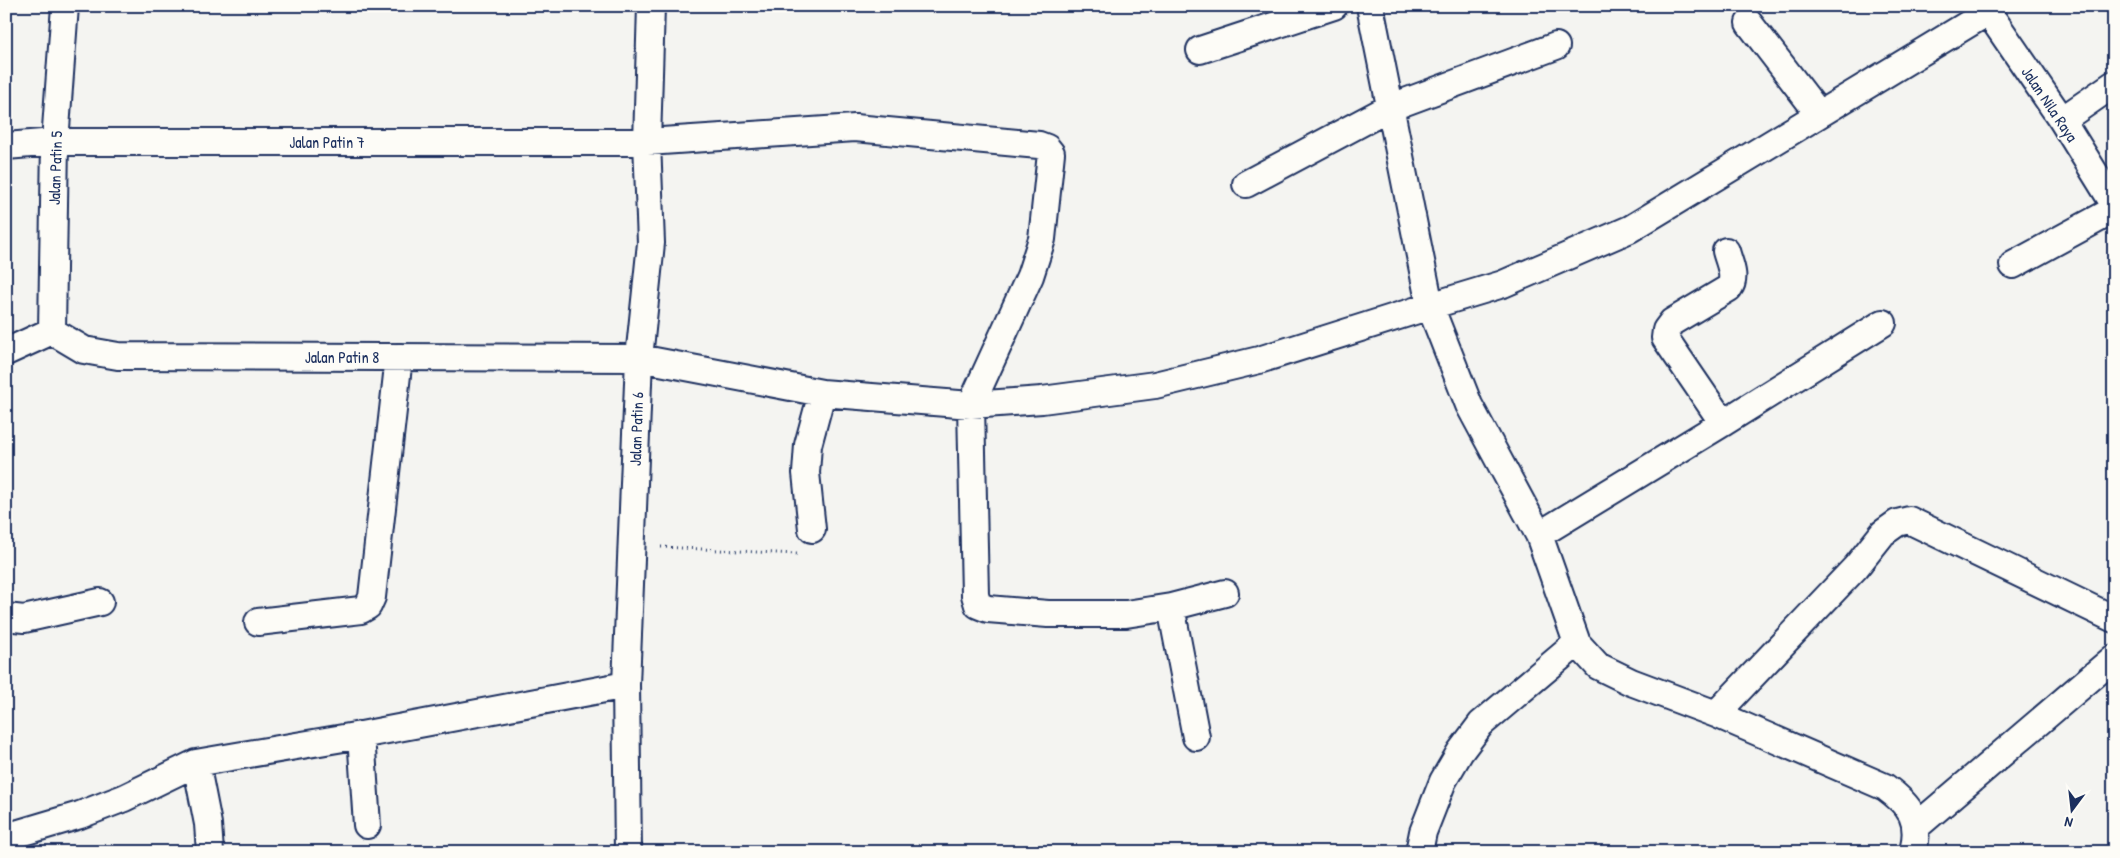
<svg xmlns="http://www.w3.org/2000/svg" width="2120" height="858" viewBox="0 0 2120 858" font-family="'Patrick Hand',sans-serif">
  <rect width="100%" height="100%" fill="#f4f4f1"/>
  <filter id="ink" filterUnits="userSpaceOnUse"><feTurbulence type="fractalNoise" baseFrequency=".02" numOctaves="2"/><feDisplacementMap in="SourceGraphic" scale="10" xChannelSelector="R" yChannelSelector="G"/><feConvolveMatrix kernelMatrix="1 2 1 2 8 2 1 2 1" color-interpolation-filters="sRGB"/></filter>
  <g filter="url(#ink)">
    <g fill="none" stroke-linecap="round" stroke-linejoin="round">
      <!-- street casing -->
      <g stroke="#1b2f5e" stroke-width="30">
        <path id="street" d="M1370,6L1430,306L1503,284L1630,229L1988,12
          M1984,6L2062,120L2114,204
          M1749,23L1819,114
          M1200,50L1334,6
          M2062,120L2114,84
          M6,146L55,142H647L855,128L1039,145L1047,148L1051,153L1042,239L1030,276L971,405L975,595L978,605L988,609L1048,614H1126L1171,607L1225,593
          M1246,184L1389,108L1556,46
          M2013,265L2114,210
          M52,331L84,350L118,356L639,358L822,393L971,405L1042,400L1155,385L1259,360L1430,306L1469,405L1539,535L1577,643L1598,666L1631,682L1716,714L1885,787C1911,806 1921,820 1913,852
          M52,331L55,142L65,6
          M6,352L52,331
          M1723,423L1665,338L1666,330L1672,322L1729,288C1737,277 1729,263 1726,251
          M812,529L806,473L808,445L822,393
          M1539,535L1723,423L1883,323
          M1171,607L1196,737
          M6,617L24,619L100,602
          M258,622L361,610L368,606L372,597L399,357
          M1716,714L1856,567L1883,533L1897,523L1909,520L1915,523L2114,619
          M361,735L367,825
          M196,763L208,824L210,852
          M1917,826L2114,658
          M6,837L80,815L124,798L196,763L361,735L626,685
          M628,852L626,685L639,358L651,243L647,142L651,6
          M1419,852L1423,832L1443,781L1460,752L1481,724L1577,643"/>
      </g>
      <!-- path -->
      <path stroke="#1b2f5e" stroke-width="3" stroke-dasharray="1 4" stroke-linecap="butt" d="M661,547L797,554"/>
      <!-- street -->
      <use href="#street" stroke="#fdfcf7" stroke-width="26"/>
    </g>
  </g>
  <g text-anchor="middle" stroke-width="4" stroke-linejoin="round" paint-order="stroke">
    <!-- street labels -->
    <g font-size="16" fill="#1b2f5e" stroke="#fdfcf7">
      <text transform="translate(2050 104) rotate(56)" y="6">Jalan Nila Raya</text>
      <text x="327" y="148">Jalan Patin 7</text>
      <text transform="translate(55 168) rotate(-88)" y="6">Jalan Patin 5</text>
      <text x="342" y="363">Jalan Patin 8</text>
      <text transform="translate(636 429) rotate(-88)" y="6">Jalan Patin 6</text>
    </g>
  </g>
  <!-- margin -->
  <rect width="2120" height="858" fill="none" stroke="#fdfcf7" stroke-width="25"/>
  <rect x="12" y="12" width="2095" height="833" fill="none" stroke="#1b2f5e" stroke-width="2" filter="url(#ink)"/>
  <!-- north arrow -->
  <g transform="translate(2072 810) rotate(195)" stroke="#fdfcf7" stroke-width="4" paint-order="stroke">
  <path d="M0-4L9 19L0 12L-9 19Z" fill="#1b2f5e"/>
  <text y="-8" font-size="14" font-weight="bold" text-anchor="middle" fill="#1b2f5e">N</text>
  </g>
</svg>
